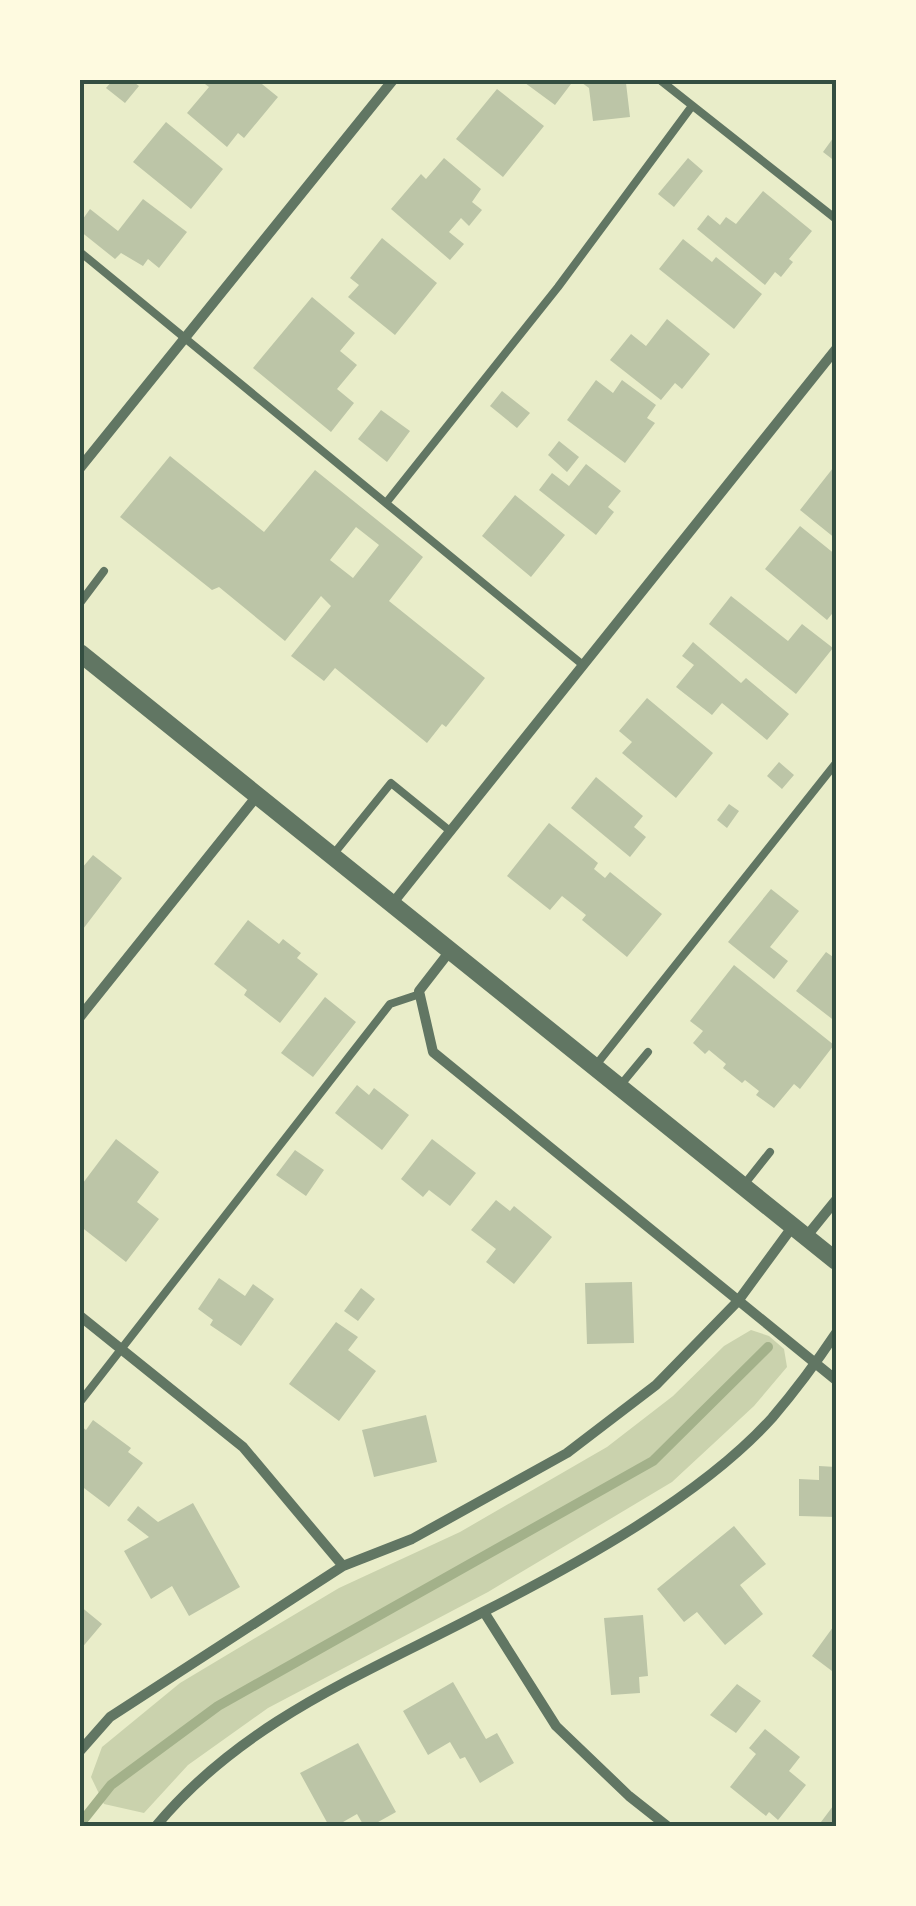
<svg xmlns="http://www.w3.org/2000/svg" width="916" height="1906" viewBox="0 0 916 1906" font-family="'Roboto Serif',serif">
  <rect width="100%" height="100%" fill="#e9edc9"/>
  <!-- green -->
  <path fill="#cad2ad" d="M751,1330L769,1336L784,1349L787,1367L754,1406L672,1482L488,1592L268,1708L188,1765L144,1813L104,1804L91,1777L102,1747L180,1683L339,1588L460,1532L607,1447L673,1396L724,1346Z"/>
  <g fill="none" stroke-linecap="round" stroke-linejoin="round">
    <!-- stream -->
    <path stroke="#a3b18a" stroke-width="10" d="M80,1824L111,1785L218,1706L653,1461L768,1347"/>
  </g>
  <!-- building -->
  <path fill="#bcc5a7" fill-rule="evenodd" d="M113,80H131L139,86L125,103L106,88Z
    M208,80H257L278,97L244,138L238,133L227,147L187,113L209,87L205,84Z
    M521,80H574L555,105Z
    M578,80L626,83L630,117L593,121L589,88Z
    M497,89L544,126L503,177L456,139Z
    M166,122L223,169L191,209L133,162Z
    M836,134V162L823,152Z
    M444,158L481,189L472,202L482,210L469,226L461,218L449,232L464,244L450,260L391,209L421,174L426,179Z
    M688,158L703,171L674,207L658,194Z
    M763,191L812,231L789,259L793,262L781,277L775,272L765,285L697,229L708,215L720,225L726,217L736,224Z
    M143,199L187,232L159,268L148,259L143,266L121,253L115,259L80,231V223L90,209L118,231Z
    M382,238L437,283L395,335L348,297L359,285L350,278Z
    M683,239L712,262L716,257L762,294L734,329L659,269Z
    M312,297L355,333L340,351L357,365L337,389L354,403L331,432L253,368Z
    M667,319L710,354L682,389L675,383L661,400L610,360L631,334L646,346Z
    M596,380L613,393L622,380L656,405L647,418L655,423L625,463L567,420Z
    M502,391L530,413L517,428L490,406Z
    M381,410L410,431L387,462L358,439Z
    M559,441L579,457L567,472L548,455Z
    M170,456L264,532L315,470L423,557L389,601L485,678L446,727L442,724L427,743L335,668L324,681L291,656L331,606L321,596L285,641L219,587L212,590L120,517ZM356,527L379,545L353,578L330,560Z
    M586,464L621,491L608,507L614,512L596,535L539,490L552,473L569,486Z
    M833,468L836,470V539L800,510Z
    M515,495L565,535L531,577L482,536Z
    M800,526L836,555V609L827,620L765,569Z
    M731,596L788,641L802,624L833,648L796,694L709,624Z
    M693,642L741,683L746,678L789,714L767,740L722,703L712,715L676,687L694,665L682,656Z
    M647,698L713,753L676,798L622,753L632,742L619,731Z
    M779,762L794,775L782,789L767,776Z
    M596,777L643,816L634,827L646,837L630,857L571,808Z
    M729,804L739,811L727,828L717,820Z
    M549,823L598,863L594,869L605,878L610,872L662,914L627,957L582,920L586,915L562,896L550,910L507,876Z
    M93,855L122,878L80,933V866L82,868Z
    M771,889L799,911L770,947L788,961L774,979L728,942Z
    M248,920L279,944L283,939L301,953L297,958L318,974L280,1023L244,995L247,990L214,964Z
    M826,952L836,959V1022L796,991Z
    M734,965L834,1045L800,1089L794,1084L774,1108L756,1095L759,1091L745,1080L742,1083L723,1068L726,1064L709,1050L705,1054L693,1043L703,1031L690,1021Z
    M325,997L356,1022L313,1077L281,1053Z
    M357,1085L369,1095L374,1088L409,1115L382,1150L335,1113Z
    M116,1139L159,1172L137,1202L159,1219L126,1262L80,1226V1187Z
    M432,1139L476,1173L450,1206L429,1190L423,1197L401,1179Z
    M295,1150L324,1170L306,1196L276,1175Z
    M496,1200L510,1211L514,1206L552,1237L514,1284L486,1262L496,1249L471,1230Z
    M219,1278L245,1296L253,1284L274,1299L241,1346L210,1325L213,1320L198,1309Z
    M632,1282L634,1343L587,1344L585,1283Z
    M361,1288L375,1299L358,1321L344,1311Z
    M336,1322L358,1337L348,1350L376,1371L339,1421L289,1384Z
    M426,1415L437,1462L374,1477L362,1430Z
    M93,1420L131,1448L128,1452L143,1463L109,1507L80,1485V1425L86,1430Z
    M819,1466L836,1467V1517L799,1516V1479L819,1480Z
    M193,1503L240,1587L189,1616L172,1586L151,1599L124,1551L149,1537L127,1520L138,1506L158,1522Z
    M734,1526L766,1564L740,1585L763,1614L725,1645L697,1612L684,1622L657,1589Z
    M80,1606L102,1624L80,1650Z
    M643,1615L648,1676L639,1677L640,1693L611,1695L604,1618Z
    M836,1623V1674L812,1656Z
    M453,1682L486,1739L497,1733L514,1763L480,1783L465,1757L460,1759L450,1742L428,1755L403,1711Z
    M737,1684L761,1701L736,1733L710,1715Z
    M765,1729L800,1757L789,1771L806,1785L778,1820L769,1812L766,1816L730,1787L756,1754L749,1748Z
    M358,1743L396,1812L371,1826H364L357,1814L336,1826H329L300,1773Z
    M833,1806L836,1808V1826H818Z"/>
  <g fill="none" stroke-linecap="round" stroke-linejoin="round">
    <!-- service -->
    <path stroke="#617663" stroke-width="8" d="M660,80L836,219
      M80,252L583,665
      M386,503L558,287L692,106
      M80,603L104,571
      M332,856L391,783L450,831
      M596,1065L836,763
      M619,1087L648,1052
      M743,1186L770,1152
      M80,1402L390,1004L420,994"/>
    <!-- minor -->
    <path stroke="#617663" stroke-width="10" d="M80,468L393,80
      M392,904L836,349
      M450,951L419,991L433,1052L836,1380
      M80,1017L257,796
      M806,1237L836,1200
      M80,1316L243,1447L343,1566
      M484,1612L556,1726L629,1796L667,1826
      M80,1751L110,1717L343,1566L412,1539L567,1453L656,1385L738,1301L793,1226
      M156,1826C244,1720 365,1674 483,1612C577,1564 702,1496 772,1418C795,1391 816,1363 836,1333"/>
    <!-- tertiary -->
    <path stroke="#617663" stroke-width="18" d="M80,653L836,1261"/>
  </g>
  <!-- border -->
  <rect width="916" height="1906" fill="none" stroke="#fefae0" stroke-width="165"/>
  <rect x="82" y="82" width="752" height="1742" fill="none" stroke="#344e41" stroke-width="4"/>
</svg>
